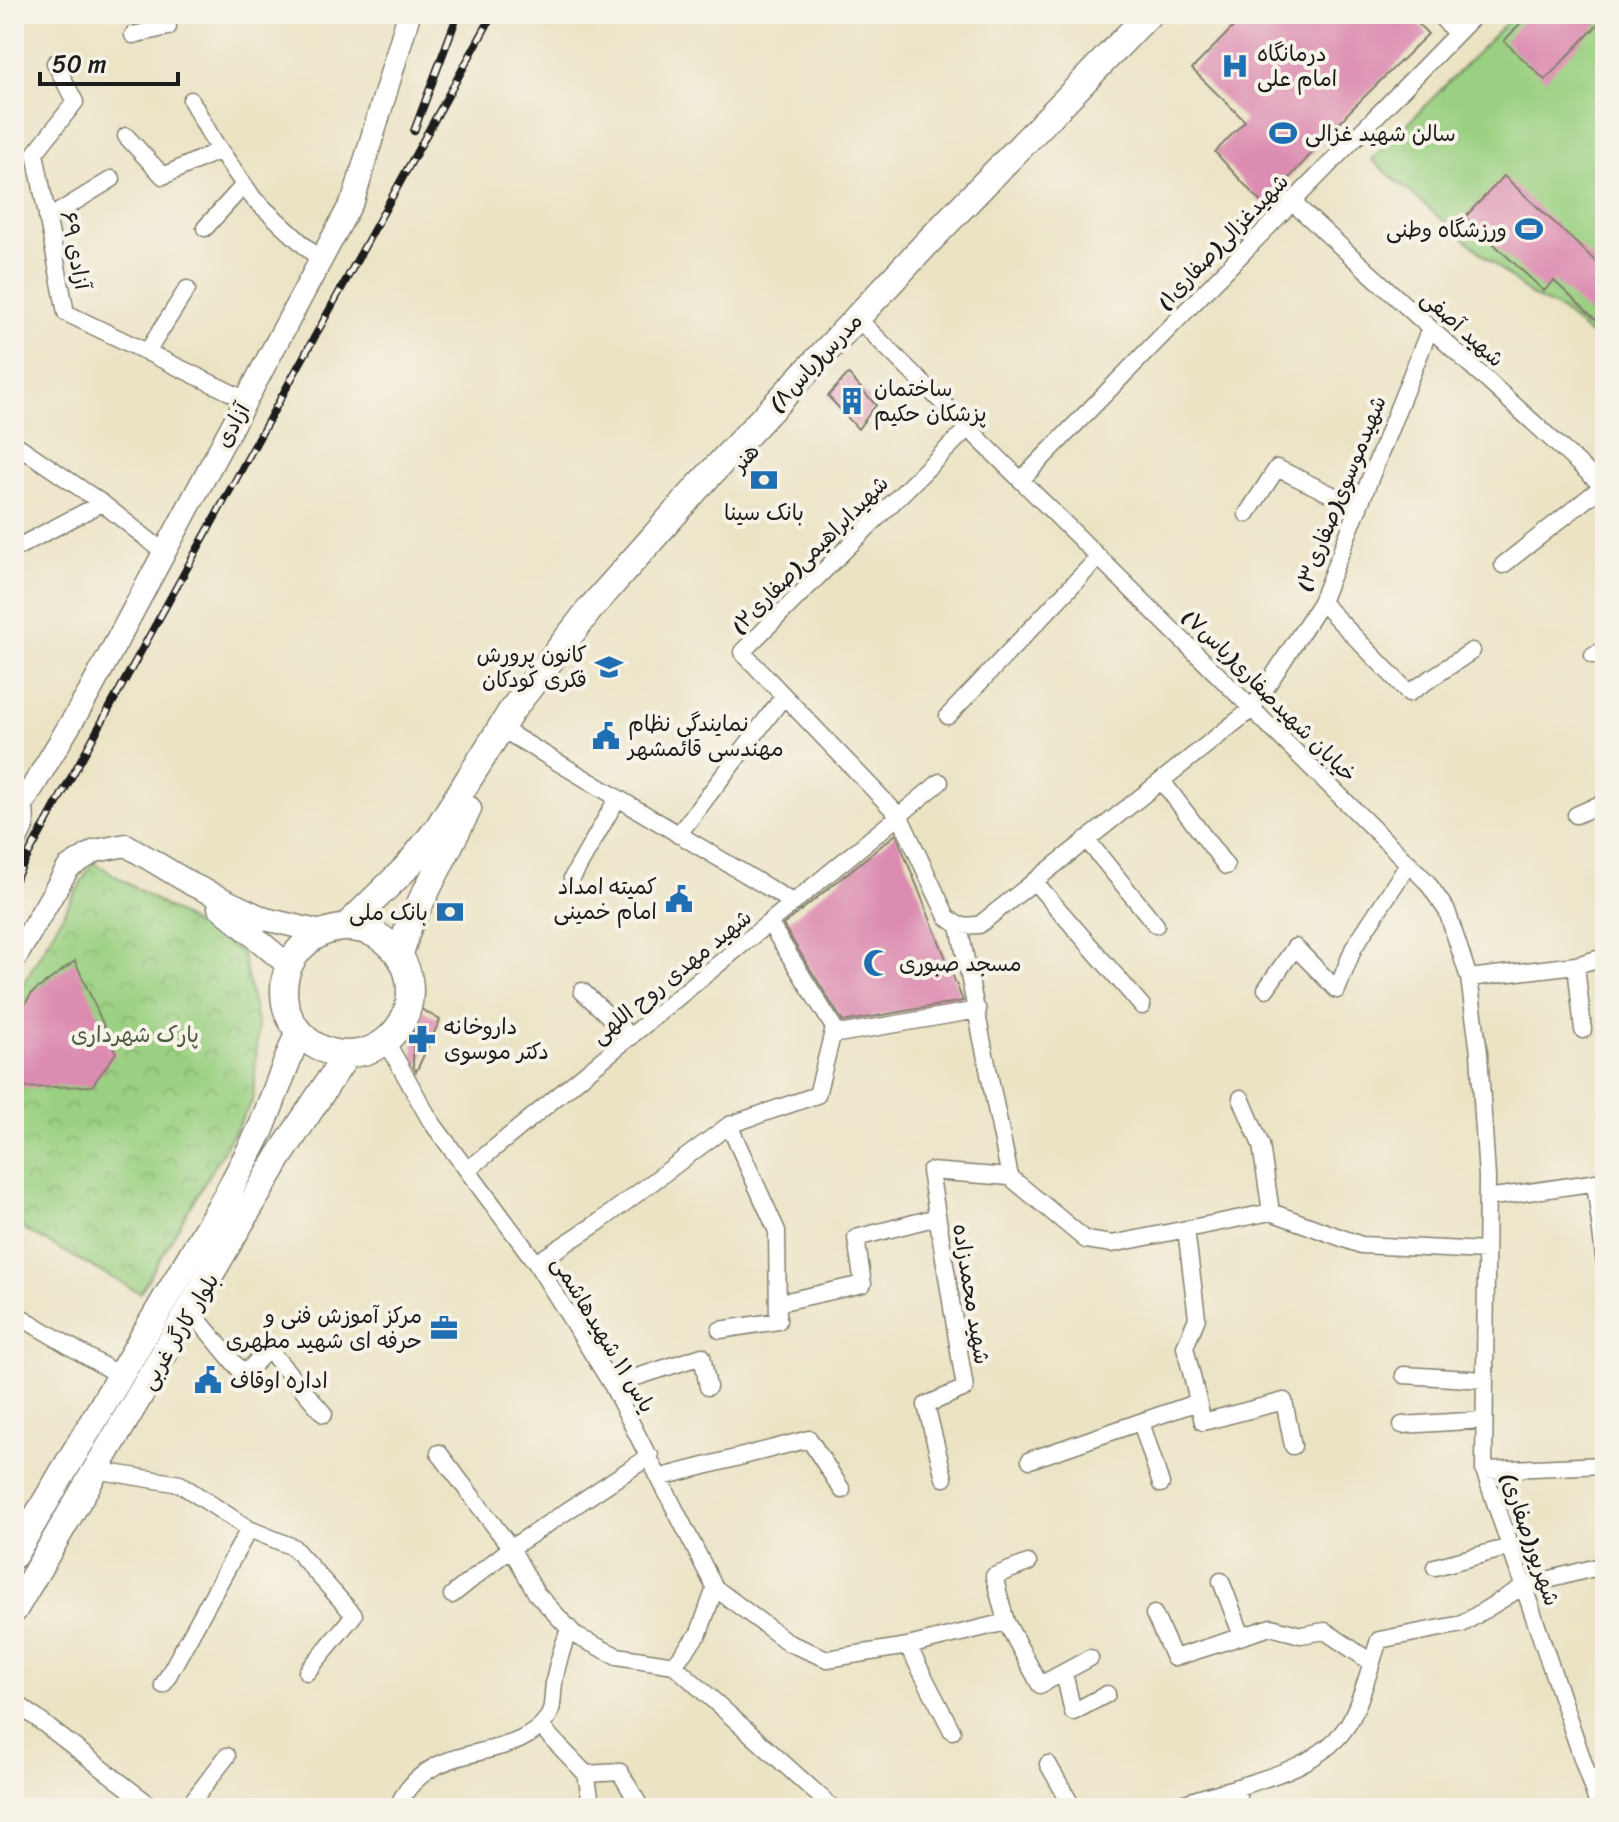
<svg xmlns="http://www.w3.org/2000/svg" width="1619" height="1822" viewBox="0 0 1619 1822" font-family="Sriracha,'Playpen Sans Arabic',sans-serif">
  <defs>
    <pattern id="park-crowns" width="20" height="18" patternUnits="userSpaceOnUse" patternTransform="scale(2)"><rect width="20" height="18" fill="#9ad081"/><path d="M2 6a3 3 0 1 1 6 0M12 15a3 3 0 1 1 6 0" fill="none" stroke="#84b26f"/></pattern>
  </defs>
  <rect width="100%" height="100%" fill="#f7f3e8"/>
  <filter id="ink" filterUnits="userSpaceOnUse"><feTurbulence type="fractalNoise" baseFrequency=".0125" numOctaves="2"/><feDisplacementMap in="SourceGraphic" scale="16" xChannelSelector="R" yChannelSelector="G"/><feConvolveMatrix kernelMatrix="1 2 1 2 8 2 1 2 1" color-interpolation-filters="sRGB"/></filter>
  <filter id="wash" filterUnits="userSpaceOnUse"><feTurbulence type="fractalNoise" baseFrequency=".006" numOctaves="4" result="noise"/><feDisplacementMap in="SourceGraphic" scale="32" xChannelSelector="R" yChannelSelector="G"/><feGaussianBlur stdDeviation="1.8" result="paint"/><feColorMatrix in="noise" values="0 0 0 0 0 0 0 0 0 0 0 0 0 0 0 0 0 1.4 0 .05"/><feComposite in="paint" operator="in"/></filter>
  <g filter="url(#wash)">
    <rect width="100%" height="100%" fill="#ebe3c4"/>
    <!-- park -->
    <path fill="url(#park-crowns)" stroke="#5b764e" stroke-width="2" d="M93,862L242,953L258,1026L253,1100L140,1293L14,1224V1000Z"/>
    <!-- pitch -->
    <path fill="#9ad081" stroke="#5b764e" stroke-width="2" d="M1515,14H1605V347L1558,308L1533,297L1372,160Z"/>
    <g id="blocks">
      <!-- building -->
      <path fill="#dc8cb0" d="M1246,14H1409L1428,34L1349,112L1264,206L1215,152L1245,121L1192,69Z
        M1529,14H1605V17L1545,80L1504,41Z
        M1504,176L1605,270V328L1554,281L1544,291L1465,217Z
        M848,374L876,405L858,429L828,396Z
        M896,834L963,1001L843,1022L783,925Z
        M75,961L116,1053L92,1086L14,1088V1021L32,993Z
        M414,1005L440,1020L416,1072L413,1066Z"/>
    </g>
  </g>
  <g filter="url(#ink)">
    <use href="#blocks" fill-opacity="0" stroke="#848070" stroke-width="2"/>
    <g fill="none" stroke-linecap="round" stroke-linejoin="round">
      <!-- street casing -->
      <g stroke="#848070" stroke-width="19">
        <path id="street" d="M1438,14L1456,33
          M133,35L168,27L164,14
          M55,63L75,102L35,153L66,313L246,400
          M191,100L213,140L254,199L321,261
          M126,136L163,176L220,150
          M1291,201L1605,488
          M47,219L112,179
          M205,228L244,185
          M864,325L1427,882L1447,911L1469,978L1479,1053L1487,1177L1484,1470L1599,1808
          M147,352L187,289
          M968,428L742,652L900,817L947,917L959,926L1010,1177
          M14,443L102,503L165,553
          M1021,480L1476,14
          M1247,514L1277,468L1359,508
          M14,549L102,503
          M1503,565L1603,486
          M1321,602L1409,693L1472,651
          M1593,655L1605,650
          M948,716L1099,557
          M512,735L794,903
          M1162,781L1226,866
          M1576,815L1605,802
          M678,835L784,696
          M1086,839L1156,925
          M572,878L617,799
          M1034,881L1142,1006
          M770,924L838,1034L978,1010
          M959,926L979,925L1252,709L1321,602L1430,328
          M1576,965L1583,1030
          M1469,978L1576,965L1605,957
          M1266,989L1295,947L1337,990L1354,947L1409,863
          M582,991L631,1037
          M386,1041L430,1120L536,1263L612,1385L715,1588L699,1633L674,1665
          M1241,1098L1261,1145L1271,1212
          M469,1169L940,782
          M1010,1177L1086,1240L1112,1244L1271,1212L1361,1245L1486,1251
          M1595,1182L1605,1265
          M1487,1198L1605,1181
          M1186,1229L1197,1318L1185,1347L1203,1422L1284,1401L1293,1446
          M536,1263L599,1222L729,1125L817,1095L834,1028
          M778,1303L863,1284L856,1238L937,1217
          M191,1311L244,1375L268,1349L324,1414
          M14,1313L120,1376
          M720,1330L778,1321L777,1231L729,1125
          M1404,1375L1485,1380
          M612,1385L702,1356L708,1387
          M1141,1422L1161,1484
          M1402,1425L1484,1420
          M439,1453L511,1548L536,1593L576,1636L617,1656L674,1665
          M1030,1460L1198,1402
          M95,1470L180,1484L249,1529L293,1547L354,1615L307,1672
          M1484,1470L1605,1465
          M662,1477L809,1439L842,1490
          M944,1478L926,1405L965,1388L930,1171L1010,1177
          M1435,1567L1510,1547
          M1221,1581L1242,1636
          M715,1588L789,1643L827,1659L908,1646L1006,1622L1040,1685L1090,1658
          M452,1595L511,1548L650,1456
          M1154,1614L1174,1658L1271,1627L1301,1635L1325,1631L1371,1662
          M1006,1622L994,1576L1028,1563
          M908,1646L952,1731
          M674,1665L833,1808
          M1064,1673L1073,1712L1107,1694
          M163,1685L249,1529
          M14,1701L154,1808
          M541,1727L586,1774L592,1808
          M1048,1764L1073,1808
          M586,1774L620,1772L641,1808
          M1237,1787L1239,1808
          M187,1808L227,1756
          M397,1808C428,1735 514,1767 548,1717C553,1710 552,1702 553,1694C554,1671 562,1650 569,1629
          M1171,1808C1225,1786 1319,1777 1350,1721C1363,1697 1370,1666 1379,1640L1462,1624L1524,1586L1605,1565"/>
      </g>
      <!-- secondary casing -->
      <g stroke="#848070" stroke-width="25">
        <path id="secondary" d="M14,818L89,693L354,198L409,14
          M14,844L23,825L22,805
          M219,907L289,966
          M14,960L68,868L95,851L126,845L193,885L265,919L321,932"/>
      </g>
      <!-- primary casing -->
      <g stroke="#848070" stroke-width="29">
        <path id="primary" d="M284 991a63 63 0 1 1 126 0a63 63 0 1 1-126 0Z
          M345,928L408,866L438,828L512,710L590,609L699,486L928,242L1149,14
          M400,954L409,925L468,809
          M14,1555L227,1195L261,1129L298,1033
          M14,1610L279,1157L347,1054"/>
      </g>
      <!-- street -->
      <use href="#street" stroke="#fff" stroke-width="16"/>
      <!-- secondary -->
      <use href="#secondary" stroke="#fff" stroke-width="22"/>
      <!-- primary -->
      <use href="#primary" stroke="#fff" stroke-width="26"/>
      <!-- rail casing -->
      <g stroke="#1c1c1c" stroke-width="8">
        <path id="rail" d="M414,131L458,14
          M14,881L493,14"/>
      </g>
      <!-- rail -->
      <use href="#rail" stroke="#f7f3e8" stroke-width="5" stroke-dasharray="15" stroke-linecap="butt"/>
    </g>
  </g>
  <!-- icons -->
  <defs>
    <g id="hospital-bare" transform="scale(2.16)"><path d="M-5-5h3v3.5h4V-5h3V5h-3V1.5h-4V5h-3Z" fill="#1f6fb2" stroke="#f7f3e8" stroke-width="2.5" paint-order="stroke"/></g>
    <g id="stadium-bare" transform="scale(2.16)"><path d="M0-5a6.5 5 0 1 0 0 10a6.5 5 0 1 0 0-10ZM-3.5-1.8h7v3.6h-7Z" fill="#1f6fb2" stroke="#f7f3e8" stroke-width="2.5" paint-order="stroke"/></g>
    <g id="building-bare" transform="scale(2.16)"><path d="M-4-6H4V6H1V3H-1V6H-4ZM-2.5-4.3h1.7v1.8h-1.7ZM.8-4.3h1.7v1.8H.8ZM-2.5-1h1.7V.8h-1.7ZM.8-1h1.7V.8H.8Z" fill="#1f6fb2" stroke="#f7f3e8" stroke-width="2.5" paint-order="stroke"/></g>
    <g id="bank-bare" transform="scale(2.16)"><path d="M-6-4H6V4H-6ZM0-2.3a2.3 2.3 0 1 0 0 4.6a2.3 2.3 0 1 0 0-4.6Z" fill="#1f6fb2" stroke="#f7f3e8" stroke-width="2.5" paint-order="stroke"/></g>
    <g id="school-bare" transform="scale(2.16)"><path d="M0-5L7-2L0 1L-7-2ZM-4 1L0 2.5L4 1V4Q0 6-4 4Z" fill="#1f6fb2" stroke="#f7f3e8" stroke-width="2.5" paint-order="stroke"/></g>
    <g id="civic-bare" transform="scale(2.16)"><path d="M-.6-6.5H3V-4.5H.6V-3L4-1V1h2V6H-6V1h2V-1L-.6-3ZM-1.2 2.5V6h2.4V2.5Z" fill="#1f6fb2" stroke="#f7f3e8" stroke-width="2.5" paint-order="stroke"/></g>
    <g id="mosque-bare" transform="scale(2.16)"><path d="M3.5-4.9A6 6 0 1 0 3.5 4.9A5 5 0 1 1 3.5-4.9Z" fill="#1f6fb2" stroke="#f7f3e8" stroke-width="2.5" paint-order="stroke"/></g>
    <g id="pharmacy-bare" transform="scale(2.16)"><path d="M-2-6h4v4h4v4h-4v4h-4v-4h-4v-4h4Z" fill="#1f6fb2" stroke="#f7f3e8" stroke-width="2.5" paint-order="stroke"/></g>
    <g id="office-bare" transform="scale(2.16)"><path d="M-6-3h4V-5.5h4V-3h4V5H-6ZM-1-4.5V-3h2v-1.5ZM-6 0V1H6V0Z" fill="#1f6fb2" stroke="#f7f3e8" stroke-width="2.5" paint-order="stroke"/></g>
  </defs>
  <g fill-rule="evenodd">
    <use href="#hospital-bare" x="1235" y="66"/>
    <use href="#stadium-bare" x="1283" y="133"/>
    <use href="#stadium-bare" x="1529" y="229"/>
    <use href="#building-bare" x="852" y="401"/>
    <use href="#bank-bare" x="764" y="480"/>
    <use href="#school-bare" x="609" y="667"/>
    <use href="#civic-bare" x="606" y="736"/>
    <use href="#civic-bare" x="679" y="899"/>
    <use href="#bank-bare" x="450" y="912"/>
    <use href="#mosque-bare" x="877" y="963"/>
    <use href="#pharmacy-bare" x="422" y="1039"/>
    <use href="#office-bare" x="444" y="1328"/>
    <use href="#civic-bare" x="208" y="1380"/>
  </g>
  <g text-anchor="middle" stroke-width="8" stroke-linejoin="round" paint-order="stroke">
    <!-- poi labels -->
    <g font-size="22" fill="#1c1c1c" stroke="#f7f3e8" text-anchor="start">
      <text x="1257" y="61">درمانگاه<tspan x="1257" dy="25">امام علی</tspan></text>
      <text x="1305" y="141">سالن شهید غزالی</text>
      <text x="1507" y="237" text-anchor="end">ورزشگاه وطنی</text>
      <text x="874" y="396">ساختمان<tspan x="874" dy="25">پزشکان حکیم</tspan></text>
      <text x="764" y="520" text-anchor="middle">بانک سینا</text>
      <text x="587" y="662" text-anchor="end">کانون پرورش<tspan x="587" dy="25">فکری کودکان</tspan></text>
      <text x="628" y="731">نمایندگی نظام<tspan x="628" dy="25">مهندسی قائمشهر</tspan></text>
      <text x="657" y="894" text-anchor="end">کمیته امداد<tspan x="657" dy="25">امام خمینی</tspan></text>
      <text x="428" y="920" text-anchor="end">بانک ملی</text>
      <text x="899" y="971">مسجد صبوری</text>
      <text x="444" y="1034">داروخانه<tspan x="444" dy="25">دکتر موسوی</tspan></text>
      <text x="422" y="1323" text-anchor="end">مرکز آموزش فنی و<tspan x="422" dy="25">حرفه ای شهید مطهری</tspan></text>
      <text x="230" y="1388">اداره اوقاف</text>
    </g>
    <!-- street labels -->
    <g font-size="22" fill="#1c1c1c" stroke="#f7f3e8">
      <text transform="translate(1222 241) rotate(-46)" y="8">شهیدغزالی(صفاری۱)</text>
      <text transform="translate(76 250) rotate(79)" y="8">آزادی ۶۹</text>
      <text transform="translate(1463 328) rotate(42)" y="8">شهید آصفی</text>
      <text transform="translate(815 362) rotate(-47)" y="8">مدرس(یاس۸)</text>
      <text transform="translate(232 425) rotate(-61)" y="8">آزادی</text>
      <text transform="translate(745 457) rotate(-48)" y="8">هنر</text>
      <text transform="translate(1340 493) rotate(-68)" y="8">شهیدموسوی(صفاری۳)</text>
      <text transform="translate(809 554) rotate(-45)" y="8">شهیدابراهیمی(صفاری۲)</text>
      <text transform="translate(1270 695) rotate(45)" y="8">خیابان شهیدصفاری(یاس۷)</text>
      <text transform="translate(671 976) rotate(-39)" y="8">شهید مهدی روح اللهی</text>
      <text transform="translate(972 1294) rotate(81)" y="8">شهید محمدزاده</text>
      <text transform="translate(179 1331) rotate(-59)" y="8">بلوار کارگر غربی</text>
      <text transform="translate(604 1334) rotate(59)" y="8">یاس ۱۱ شهیدهاشمی</text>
      <text transform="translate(1531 1539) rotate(71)" y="8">شهریور(صفاری)</text>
    </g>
    <!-- park labels -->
    <g font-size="22" fill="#485b3f" stroke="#f7f3e8">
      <text x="135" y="1042">پارک شهرداری</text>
    </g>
  </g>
  <!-- margin -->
  <rect width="1619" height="1822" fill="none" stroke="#f7f3e8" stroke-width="48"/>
  <!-- scale -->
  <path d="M40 72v12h138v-12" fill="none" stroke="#1c1c1c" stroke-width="4"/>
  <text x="52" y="72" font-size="24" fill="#1c1c1c" stroke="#f7f3e8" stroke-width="6" paint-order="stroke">50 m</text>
</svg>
